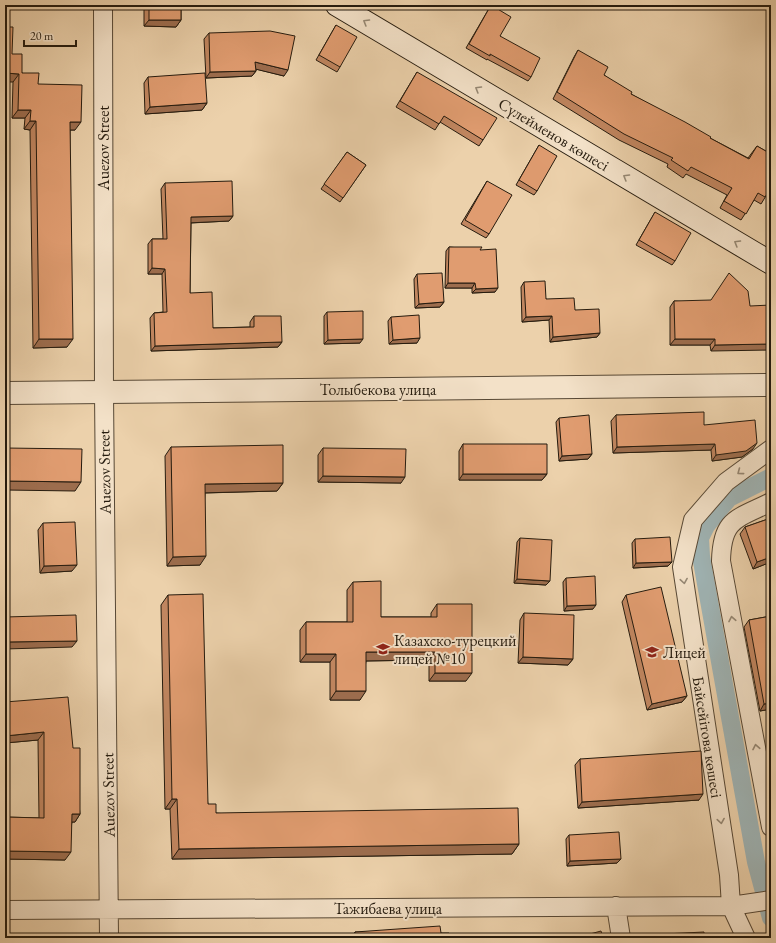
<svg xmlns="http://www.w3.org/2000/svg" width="776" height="943" viewBox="0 0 776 943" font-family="'EB Garamond',serif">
  <rect width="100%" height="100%" fill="#ecd1ab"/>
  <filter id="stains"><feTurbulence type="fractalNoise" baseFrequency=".005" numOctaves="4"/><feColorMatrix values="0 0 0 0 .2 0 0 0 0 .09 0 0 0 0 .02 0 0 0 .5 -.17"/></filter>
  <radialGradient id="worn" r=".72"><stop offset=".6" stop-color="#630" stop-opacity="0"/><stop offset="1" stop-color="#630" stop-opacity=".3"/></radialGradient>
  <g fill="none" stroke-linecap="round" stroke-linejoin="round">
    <!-- canal -->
    <path stroke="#9fb4b5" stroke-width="18" d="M771,477L729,498L718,511L706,526L700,538L701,556L756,862L771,918"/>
    <!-- minor casing -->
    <g stroke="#574835" stroke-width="20">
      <path id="minor" d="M103,5L104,392L109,938
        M771,502C737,519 722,518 721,561L771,827
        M616,906L621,938
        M5,910L731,906L771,900
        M746,938L731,906L729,875L682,567L693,520L726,482L771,449"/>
    </g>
    <!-- tertiary casing -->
    <g stroke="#574835" stroke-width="24">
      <path id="tertiary" d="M5,393L771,385"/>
    </g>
    <!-- secondary casing -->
    <g stroke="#251b0e" stroke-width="24">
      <path id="secondary" d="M337,5L771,263"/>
    </g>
    <!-- minor -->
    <use href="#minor" stroke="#f3e1c8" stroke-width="18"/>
    <!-- tertiary -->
    <use href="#tertiary" stroke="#f3e1c8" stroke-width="22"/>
    <!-- secondary -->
    <use href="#secondary" stroke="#f3e1c8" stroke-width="22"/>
  </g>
  <!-- wall -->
  <path fill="#c18660" stroke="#251b0e" d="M144,5H181V20L176,27L144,26Z
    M415,5H423L421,8Z
    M474,5H483L480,9Z
    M491,5L500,36L531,77L528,81L487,59V60L466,48Z
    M336,25L340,67L337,72L316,60Z
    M209,33L284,76L256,69V71L252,76L206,78L204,39Z
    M578,50L604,75L631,94L710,138L748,158L757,146L771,154V192L769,191L761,204L754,200L741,220L720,208L727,195L686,174L683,178L667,167L668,164L619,140L553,99L574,57Z
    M12,54L22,73L38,84L75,130H70L67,347L33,348L30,130L24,129L25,118H12L13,82Z
    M417,72L483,140L479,146L440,122L435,130L396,107Z
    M148,77L207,103L202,110L145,114L144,83Z
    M539,145L537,191L534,195L516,185Z
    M347,152L366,165L340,202L321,189Z
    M487,181L489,234L486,238L461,224Z
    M165,183L233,216L229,221L191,223L190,293L213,328L250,327V322L254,316L282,342L278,347L151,351L150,318L154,313L163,312L162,274H148V244L152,239H163L161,189Z
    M655,212L675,261L672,265L636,245Z
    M449,247L480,250L495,292L472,293V288H445L446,251Z
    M417,274L444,302L440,307L415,308L414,279Z
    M524,282L546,299L575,310L600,333L597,337L550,342L549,320L522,322L521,287Z
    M674,301L750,306L711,351L710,345H670V307Z
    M327,312L360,343L324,344V316Z
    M391,317L417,343L389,344L388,321Z
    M616,415L704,425L753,449L742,457L712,461L711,450L613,453L611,421Z
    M559,418L592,454L588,459L559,461L556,422Z
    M463,444L547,474L542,480H459V451Z
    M171,447L283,483L277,491L205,493L200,565L167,566L165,456Z
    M323,448L401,483L318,482V455Z
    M771,518V562L753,569L740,534L745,527Z
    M43,523L72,571L40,573L38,530Z
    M520,538L546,585L514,583L517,542Z
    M635,539L672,562L668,566L633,568L632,543Z
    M566,578L593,609L564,611L563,582Z
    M353,582L381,617H431V613L437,604L466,681H429V660L366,661L360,700H330V662H300V630L306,622H347V590Z
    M168,595L208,804L216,813L519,844L512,854L172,859L170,809H165L161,605Z
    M626,595L687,696L682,702L647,710L622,602Z
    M524,613L573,659L568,665L518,663L520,620Z
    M771,616V709L760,711L744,627L749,620Z
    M5,702L73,748L80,814L75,822H72L65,860L5,859V817L39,818L38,740L5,743Z
    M580,759L699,800L578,808L575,765Z
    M569,835L617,863L567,866L566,839Z
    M355,932L441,933L449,938H351Z"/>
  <!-- shaded-wall -->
  <path fill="#9d6d4e" stroke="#251b0e" d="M149,20H181L176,27L144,26Z
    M255,62L288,70L284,76L251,68Z
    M256,71L252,76L206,78L210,72Z
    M5,73L19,74L13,82H5Z
    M207,103L202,110L145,114L150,107Z
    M18,110H31L25,118H12Z
    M30,121H36L30,130L24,129Z
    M70,122H81L75,130H64Z
    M233,216L229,221L187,223L191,217Z
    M152,268L165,269L162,274H148Z
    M448,283H475L472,288H445Z
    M498,288L495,292L472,293L476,289Z
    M444,302L440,307L415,308L419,304Z
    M552,316L549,320L522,322L526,317Z
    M600,333L597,337L550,342L553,337Z
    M420,338L417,343L389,344L393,340Z
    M39,339H73L67,347L33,348Z
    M363,339L360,343L324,344L328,340Z
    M675,339H715L710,345H670Z
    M282,342L278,347L151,351L155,346Z
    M771,344V350L711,351L715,345Z
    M757,443L753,449L742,457L712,461L716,455Z
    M715,444L711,450L613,453L617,447Z
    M592,454L588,459L559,461L562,456Z
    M463,474H547L542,480H459Z
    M323,476L405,477L401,483L318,482Z
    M5,481L81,482L75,491L5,490Z
    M283,483L277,491L199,493L205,484Z
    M206,556L200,565L167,566L173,557Z
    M771,557V562L753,569L757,562Z
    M672,562L668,566L633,568L636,563Z
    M77,565L72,571L40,573L44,566Z
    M517,579L550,581L546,585L514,583Z
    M596,605L593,609L564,611L567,606Z
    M77,641L72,647L5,649V642Z
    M366,652H435L429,660L360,661Z
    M306,654H336L330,662H300Z
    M523,657L573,659L568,665L518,663Z
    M435,673H472L466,681H429Z
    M336,691H366L360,700H330Z
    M687,696L682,702L647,710L652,704Z
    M771,703V709L760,711L764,704Z
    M44,732L38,740L5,743V736Z
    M703,794L699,800L578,808L582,802Z
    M172,799H177L170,809H165Z
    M72,814H80L75,822H67Z
    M519,844L512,854L172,859L179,849Z
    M5,851L71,852L65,860L5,859Z
    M621,859L617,863L567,866L570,861Z"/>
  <!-- building -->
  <path fill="#e09c70" stroke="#251b0e" d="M149,5H181V20H149Z
    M491,5L511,17L500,36L540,58L531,77L490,54V56L469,44Z
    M336,25L357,37L340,67L319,55Z
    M5,27H13L12,54H22V73H39L38,84L82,85L81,122H70L73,339H39L36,121H30L31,110H18L19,74L5,73Z
    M270,31L295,36L288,70L255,62L256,71L210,72L209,33Z
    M578,50L608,67L604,75L632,92L631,94L685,122L711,137L710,138L749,159L757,146L771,154V188L765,197L758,193L746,214L724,201L732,188L691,167L688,171L671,160L673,158L624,134L557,92Z
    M417,72L497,118L483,140L444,116L439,124L400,101Z
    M205,73L207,103L150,107L148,77Z
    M539,145L557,156L537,191L519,180Z
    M347,152L366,165L343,198L324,184Z
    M232,181L233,216L191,217L190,293L212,292L213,328L254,327V316H281L282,342L155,346L154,313L167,312L165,269L152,268V239H167L165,183Z
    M487,181L512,195L489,234L465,220Z
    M655,212L691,233L675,261L639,240Z
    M449,247H482L480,250L496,249L498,288L476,289L475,283H448Z
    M442,273L444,302L419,304L417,274Z
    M729,273L748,291L750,306L771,305V344L715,345V339H675L674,301L711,300Z
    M545,281L546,299L574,298L575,310L599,309L600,333L553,337L552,316L526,317L524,282Z
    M363,311V339L328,340L327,312Z
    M419,315L420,338L393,340L391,317Z
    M704,412V425L755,420L757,443L746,451L716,455L715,444L617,447L616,415Z
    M589,415L592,454L562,456L559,418Z
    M463,444H547V474H463Z
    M283,445V483L205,484L206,556L173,557L171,447Z
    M5,448L82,449L81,482L5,481Z
    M323,448L406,449L405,477L323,476Z
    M771,518V557L757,562L745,527Z
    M75,522L77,565L44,566L43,523Z
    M670,537L672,562L636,563L635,539Z
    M520,538L552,540L550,581L517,579Z
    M595,576L596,605L567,606L566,578Z
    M381,581V617H437V604H472V673H435V652H366V691H336V654H306V622H353V582Z
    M661,587L687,696L652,704L626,595Z
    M203,594L208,804H216V813L518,808L519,844L179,849L177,799H172L168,595Z
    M524,613L574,615L573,659L523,657Z
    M76,615L77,641L5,642V617Z
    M771,616V703L764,704L749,620Z
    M68,697L73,748H80V814H72L71,852L5,851V817L44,818V732L5,736V702Z
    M701,751L703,794L582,802L580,759Z
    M619,832L621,859L570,861L569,835Z
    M440,926L441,933H449V938H355V932Z
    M601,931L603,938H579V937Z
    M704,932V938H664V934Z
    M486,937L510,938H486Z"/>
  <!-- one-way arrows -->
  <defs><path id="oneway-chevron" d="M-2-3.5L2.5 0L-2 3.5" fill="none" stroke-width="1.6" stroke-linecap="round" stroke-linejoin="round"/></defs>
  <g stroke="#968874">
    <use href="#oneway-chevron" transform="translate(366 22) rotate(-149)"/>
    <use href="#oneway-chevron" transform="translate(478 89) rotate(-149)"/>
    <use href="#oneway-chevron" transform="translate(626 177) rotate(-149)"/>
    <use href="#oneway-chevron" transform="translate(737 243) rotate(-149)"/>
    <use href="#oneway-chevron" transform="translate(740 472) rotate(143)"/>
    <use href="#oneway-chevron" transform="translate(684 581) rotate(81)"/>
    <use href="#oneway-chevron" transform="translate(732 619) rotate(-101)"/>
    <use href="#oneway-chevron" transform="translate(756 747) rotate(-101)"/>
    <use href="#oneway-chevron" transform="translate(721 821) rotate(81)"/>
  </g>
  <!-- icons -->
  <defs>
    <g id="school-bare" transform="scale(1.08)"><path d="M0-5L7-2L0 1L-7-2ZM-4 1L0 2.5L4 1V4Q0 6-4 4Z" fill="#8f2418" stroke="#f3e1c8" stroke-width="2.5" paint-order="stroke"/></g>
  </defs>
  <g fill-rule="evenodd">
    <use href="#school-bare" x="383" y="649"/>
    <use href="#school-bare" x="652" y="652"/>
  </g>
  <g text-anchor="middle" stroke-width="4" stroke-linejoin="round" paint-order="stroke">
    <!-- street labels -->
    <g font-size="16" fill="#251b0e" stroke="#f3e1c8">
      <text transform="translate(554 134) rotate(31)" y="6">Сүлейменов көшесі</text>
      <text transform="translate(103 148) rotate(-90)" y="6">Auezov Street</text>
      <text x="378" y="395">Толыбекова улица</text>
      <text transform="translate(104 472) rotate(-91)" y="6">Auezov Street</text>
      <text transform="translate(708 737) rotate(81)" y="6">Байсейітова көшесі</text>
      <text transform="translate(108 795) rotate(-91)" y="6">Auezov Street</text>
      <text x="388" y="914">Тажибаева улица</text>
    </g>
    <!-- poi labels -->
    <g font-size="16" fill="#251b0e" stroke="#f3e1c8" text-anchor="start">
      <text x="394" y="646">Казахско-турецкий<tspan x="394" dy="18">лицей №10</tspan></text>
      <text x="663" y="658">Лицей</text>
    </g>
  </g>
  <!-- margin -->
  <rect width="776" height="943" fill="none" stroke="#ecd1ab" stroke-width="20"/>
  <rect x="6" y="6" width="764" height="931" fill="none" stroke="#251b0e" stroke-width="2"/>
  <rect x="10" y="10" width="756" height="923" fill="none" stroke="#251b0e"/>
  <!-- scale -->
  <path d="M24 40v6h52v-6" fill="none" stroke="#251b0e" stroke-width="2"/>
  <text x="30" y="40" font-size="12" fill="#251b0e" stroke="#f3e1c8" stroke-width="3" paint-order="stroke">20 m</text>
  <rect width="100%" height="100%" filter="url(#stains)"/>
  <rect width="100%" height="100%" fill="url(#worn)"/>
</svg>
